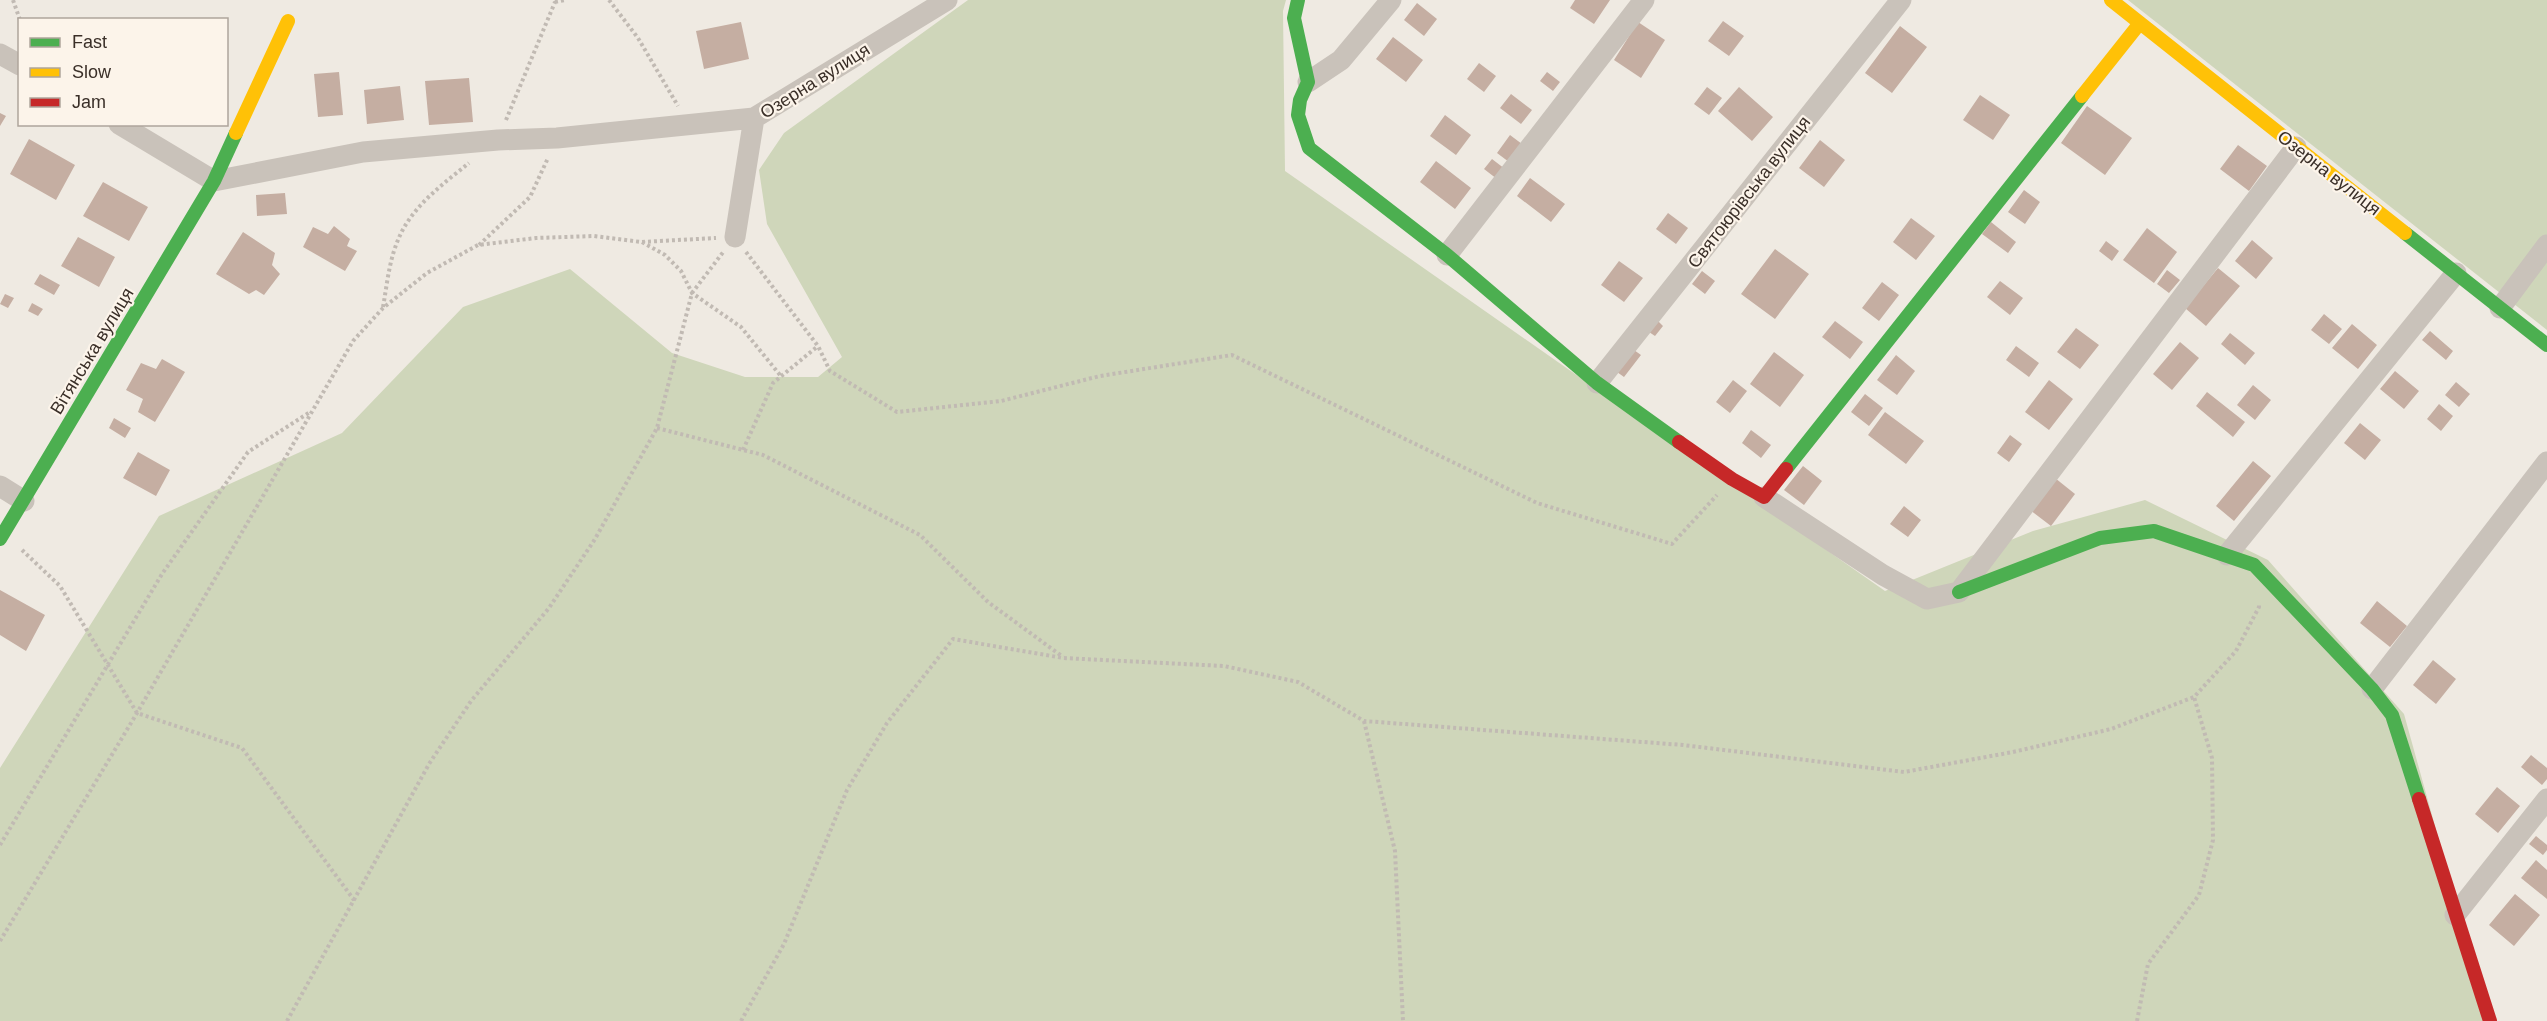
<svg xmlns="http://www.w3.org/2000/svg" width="2547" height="1021" viewBox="0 0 2547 1021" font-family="Helvetica,sans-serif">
  <rect width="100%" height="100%" fill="#efeae2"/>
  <!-- green -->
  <path fill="#cfd6ba" d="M968,0H1286L1283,11L1285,171L1885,591L2033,531L2145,500L2268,560L2404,714L2489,1021H0V768L159,516L342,433L463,307L570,269L672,353L745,377H818L842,357L767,224L759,170L784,133Z
    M2128,0H2547V330Z"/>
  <!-- building -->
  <path fill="#c5aea2" d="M1575,0H1610L1594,24L1570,8Z
    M1417,3L1437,19L1424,36L1404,20Z
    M1723,21L1744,36L1729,56L1708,41Z
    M741,22L749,59L704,69L696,31Z
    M1638,22L1665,40L1641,78L1614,60Z
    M1900,26L1927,47L1892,93L1865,73Z
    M1393,37L1423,60L1406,82L1376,59Z
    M1479,63L1496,76L1484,92L1467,79Z
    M339,72L343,115L318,117L314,74Z
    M1547,72L1560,82L1553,91L1540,81Z
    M469,78L473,122L429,125L425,81Z
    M400,86L404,120L367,124L364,90Z
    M1707,87L1722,98L1709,115L1694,104Z
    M1739,87L1773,117L1752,141L1718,111Z
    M1511,94L1532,110L1521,124L1500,108Z
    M1980,95L2010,115L1993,140L1963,120Z
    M2087,106L2132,138L2105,175L2061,143Z
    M0,113L6,116L0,126Z
    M1445,115L1471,135L1456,155L1430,136Z
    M1510,135L1522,144L1509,162L1497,153Z
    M29,139L75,165L56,200L10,174Z
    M1820,140L1845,160L1824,187L1799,168Z
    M2238,145L2267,166L2249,191L2220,169Z
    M1492,159L1505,169L1497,179L1484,169Z
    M1436,161L1471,188L1455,209L1420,182Z
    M1530,178L1565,204L1551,222L1517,196Z
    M103,182L148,207L129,241L83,216Z
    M2024,190L2040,202L2025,224L2008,212Z
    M285,193L287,214L257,216L256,195Z
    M1668,213L1688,228L1676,244L1656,229Z
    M1911,218L1935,236L1916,260L1893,242Z
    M1991,222L2016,242L2008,253L1982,234Z
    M334,226L350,239L347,246L357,251L345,271L303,247L313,227L328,234Z
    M2147,228L2177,252L2154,283L2123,260Z
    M243,232L275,253L272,265L280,274L264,295L256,290L249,294L216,274Z
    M78,237L115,257L99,287L61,266Z
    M2252,240L2273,258L2256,279L2235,261Z
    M2106,241L2119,251L2112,261L2099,251Z
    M1775,249L1809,274L1775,319L1741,294Z
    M1619,261L1643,278L1624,302L1601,285Z
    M2218,268L2240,286L2206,326L2185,308Z
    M2167,270L2180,280L2169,293L2157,284Z
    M1702,271L1715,281L1705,294L1692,284Z
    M40,274L60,285L54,295L34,284Z
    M2000,281L2023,298L2010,315L1987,297Z
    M1882,282L1899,295L1879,321L1862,308Z
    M5,294L14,298L8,308L0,304Z
    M32,303L43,309L38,316L28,311Z
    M2324,314L2342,329L2329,344L2311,330Z
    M1658,321L1663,326L1655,336L1649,332Z
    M1835,321L1863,342L1850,359L1822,337Z
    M2352,324L2377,345L2358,369L2332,348Z
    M2076,328L2099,345L2080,369L2057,352Z
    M2430,331L2453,351L2446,360L2422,340Z
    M2230,333L2255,353L2245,365L2221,344Z
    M2180,342L2199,358L2172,390L2153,374Z
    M2016,346L2039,363L2029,377L2006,360Z
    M1634,350L1641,355L1624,377L1617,372Z
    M1774,352L1804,375L1780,407L1750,384Z
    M1896,355L1915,371L1897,395L1877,380Z
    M162,359L185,372L155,422L138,412L143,399L126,390L141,363L156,369Z
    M2395,371L2419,391L2404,409L2380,389Z
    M1733,380L1747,391L1730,413L1716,402Z
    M2049,380L2073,399L2049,430L2025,412Z
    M2456,382L2470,394L2459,407L2445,395Z
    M2253,385L2271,400L2255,420L2237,405Z
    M2207,392L2245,422L2233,437L2196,406Z
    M1865,394L1883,408L1869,426L1851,412Z
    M2439,404L2453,416L2441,431L2427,419Z
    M1885,412L1924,441L1906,464L1868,435Z
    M114,418L131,428L125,438L109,428Z
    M2360,423L2381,440L2365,460L2344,443Z
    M1751,430L1771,445L1761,458L1742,443Z
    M2010,435L2022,444L2009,462L1997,453Z
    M138,452L170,470L156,496L123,478Z
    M2253,461L2271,476L2234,521L2216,506Z
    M1803,466L1822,481L1804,505L1784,490Z
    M2055,478L2075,494L2051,526L2030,510Z
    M1904,506L1921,520L1908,537L1890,524Z
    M0,590L45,615L26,651L0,635Z
    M2377,601L2407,626L2390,647L2360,623Z
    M2433,660L2456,679L2436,704L2413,685Z
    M2531,755L2547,768V779L2542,785L2521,767Z
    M2497,787L2520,806L2498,833L2475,814Z
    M2536,836L2547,845V850L2543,855L2529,844Z
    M2536,860L2547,870V899L2521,878Z
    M2515,894L2540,915L2514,946L2489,925Z"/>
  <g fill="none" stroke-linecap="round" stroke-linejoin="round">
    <!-- path -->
    <path stroke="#c1bab3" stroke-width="4" stroke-dasharray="3 3" stroke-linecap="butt" d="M13,0L20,20
      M609,0L638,38L678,106
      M555,2L565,0
      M506,120L555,2L554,0
      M642,242L665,255L681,271L692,293L741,327L780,375
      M479,245L530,197L548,158
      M746,252L818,346L830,371L897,412L1001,401L1100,376L1232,355L1537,503L1672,544L1717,495
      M383,307C387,285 389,261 398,240C411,207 443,184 469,163
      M657,428L763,455L920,535L988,602L1063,657
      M743,450L773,383L818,346
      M22,550L60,586L137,713L242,748L354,900
      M1364,721L1395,851L1403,1021
      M0,845L162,574L248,452L310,412
      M0,941L137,713L353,341L383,308L427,273L478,245L536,238L594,236L641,242L716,238
      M287,1021L429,764L471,701L549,608L595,539L657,428L692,293L724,251
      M741,1021L784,944L847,790L887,723L953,639L1063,658L1224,666L1298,682L1364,721L1683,745L1904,772L2013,752L2111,729L2194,697L2236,651L2259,607V604
      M2137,1021L2148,964L2199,895L2213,840L2212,758L2194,697"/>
    <!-- street -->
    <path stroke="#c9c2ba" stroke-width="21" d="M0,54L20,65
      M1308,82L1341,60L1391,0
      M119,124L214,181L363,152L498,140L557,138L754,118
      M735,237L754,118L947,0
      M1447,255L1644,0
      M2500,308L2547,245
      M1597,383L1901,0
      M0,486L24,501
      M1764,497L1883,575L1927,599L1959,592L2296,147
      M2227,555L2456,273
      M2372,689L2547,462
      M2455,915L2547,799"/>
    <!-- fast -->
    <path stroke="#4caf50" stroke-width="14" d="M1298,0L1294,18L1308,82L1300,100L1298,115L1309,148L1447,255L1597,383L1679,442
      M2405,233L2547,345
      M1786,469L2082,96
      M0,539L214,181L236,133
      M1959,592L2100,538L2154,531L2254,565L2372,689L2392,715L2419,799"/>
    <!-- slow -->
    <path stroke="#ffc107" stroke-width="14" d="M2111,0L2405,233
      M2082,96L2140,23
      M236,133L288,21"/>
    <!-- jam -->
    <path stroke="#c62828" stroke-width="14" d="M1679,442L1732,479L1764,497L1786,469
      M2419,799L2490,1021"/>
  </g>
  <g text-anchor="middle" stroke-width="4.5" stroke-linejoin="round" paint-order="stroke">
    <!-- street labels -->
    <g font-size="18" fill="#3a2f28" stroke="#fcf4ea">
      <text transform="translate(815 81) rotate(-32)" y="6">Озерна вулиця</text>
      <text transform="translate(2329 173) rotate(38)" y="6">Озерна вулиця</text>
      <text transform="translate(1749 192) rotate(-52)" y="6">Святоюрівська вулиця</text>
      <text transform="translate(92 351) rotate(-59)" y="6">Вітянська вулиця</text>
    </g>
  </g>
  <!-- legend -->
  <rect x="18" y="18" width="210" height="108" fill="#fcf4ea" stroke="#aea59c" stroke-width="1.5"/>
  <rect x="30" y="38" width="30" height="9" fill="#4caf50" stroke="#aea59c" stroke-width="1.5"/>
  <text x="72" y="48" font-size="18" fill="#3a2f28">Fast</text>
  <rect x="30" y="68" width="30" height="9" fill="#ffc107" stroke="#aea59c" stroke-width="1.5"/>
  <text x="72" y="78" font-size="18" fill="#3a2f28">Slow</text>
  <rect x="30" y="98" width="30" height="9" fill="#c62828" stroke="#aea59c" stroke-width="1.5"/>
  <text x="72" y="108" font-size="18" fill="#3a2f28">Jam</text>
</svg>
